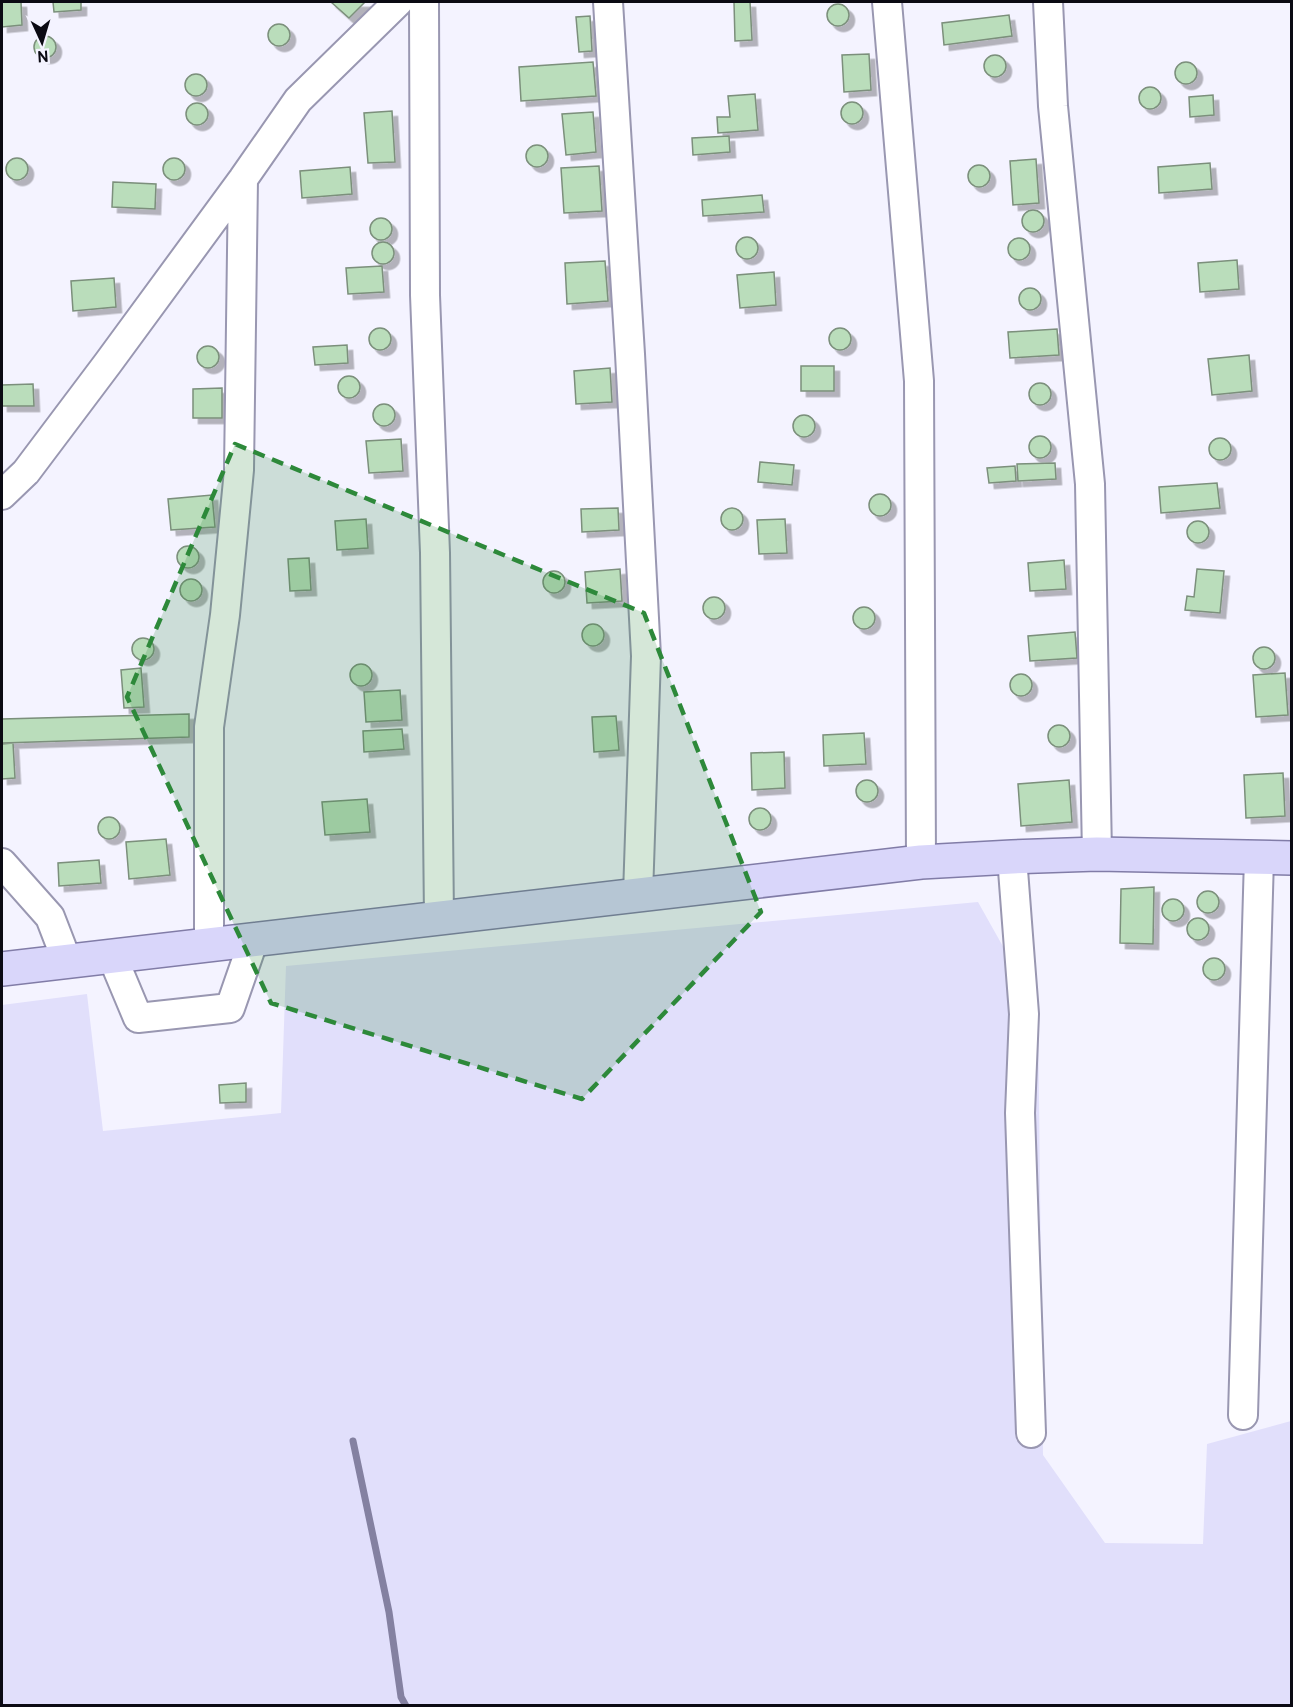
<svg xmlns="http://www.w3.org/2000/svg" width="1293" height="1707" viewBox="0 0 1293 1707" font-family="Overpass,sans-serif">
  <defs>
    <filter id="shadow"><feDropShadow dx="5.5" dy="5.5" stdDeviation="0" flood-color="#0004"/></filter>
  </defs>
  <rect width="100%" height="100%" fill="#f4f3ff"/>
  <!-- green -->
  <path fill="#e1dffb" d="M978,902L1038,1009L1043,1455L1105,1543L1203,1544L1207,1444L1291,1421V1705H2V1005L87,994L103,1131L281,1113L286,966Z"/>
  <g fill="none" stroke-linecap="round" stroke-linejoin="round">
    <!-- stream -->
    <path stroke="#8481a1" stroke-width="7" d="M353,1441L389,1612L401,1697L406,1706"/>
  </g>
  <!-- building -->
  <path fill="#baddbb" stroke="#7b8f7b" stroke-width="1.5" filter="url(#shadow)" d="M2,2H21L22,25L2,27Z
    M53,2H81V10L54,12Z
    M331,2H365L349,18Z
    M734,2H750L752,40L735,41Z
    M827 15a11 11 0 1 1 22 0a11 11 0 1 1-22 0Z
    M1009,15L1012,36L944,45L942,23Z
    M590,16L592,51L579,52L576,17Z
    M268 35a11 11 0 1 1 22 0a11 11 0 1 1-22 0Z
    M34 47a11 11 0 1 1 22 0a11 11 0 1 1-22 0Z
    M869,54L871,90L844,92L842,55Z
    M984 66a11 11 0 1 1 22 0a11 11 0 1 1-22 0Z
    M593,62L596,96L521,101L519,67Z
    M1175 73a11 11 0 1 1 22 0a11 11 0 1 1-22 0Z
    M185 85a11 11 0 1 1 22 0a11 11 0 1 1-22 0Z
    M1139 98a11 11 0 1 1 22 0a11 11 0 1 1-22 0Z
    M755,94L758,130L718,133L717,117H730L728,96Z
    M1213,95L1214,115L1190,117L1189,97Z
    M841 113a11 11 0 1 1 22 0a11 11 0 1 1-22 0Z
    M186 114a11 11 0 1 1 22 0a11 11 0 1 1-22 0Z
    M392,111L395,162L368,163L364,113Z
    M593,112L596,152L566,155L562,114Z
    M729,136L730,152L693,155L692,138Z
    M526 156a11 11 0 1 1 22 0a11 11 0 1 1-22 0Z
    M163 169a11 11 0 1 1 22 0a11 11 0 1 1-22 0Z
    M6 169a11 11 0 1 1 22 0a11 11 0 1 1-22 0Z
    M1036,159L1039,203L1013,205L1010,161Z
    M1210,163L1212,189L1159,193L1158,167Z
    M968 176a11 11 0 1 1 22 0a11 11 0 1 1-22 0Z
    M599,166L602,211L564,213L561,168Z
    M350,167L352,194L302,198L300,171Z
    M113,182L156,184L155,209L112,207Z
    M762,195L764,212L703,216L702,200Z
    M1022 221a11 11 0 1 1 22 0a11 11 0 1 1-22 0Z
    M370 229a11 11 0 1 1 22 0a11 11 0 1 1-22 0Z
    M736 248a11 11 0 1 1 22 0a11 11 0 1 1-22 0Z
    M1008 249a11 11 0 1 1 22 0a11 11 0 1 1-22 0Z
    M372 253a11 11 0 1 1 22 0a11 11 0 1 1-22 0Z
    M1237,260L1239,289L1200,292L1198,263Z
    M605,261L608,301L567,304L565,263Z
    M382,266L384,292L348,294L346,268Z
    M774,272L776,305L740,308L737,275Z
    M114,278L116,307L73,311L71,281Z
    M1019 299a11 11 0 1 1 22 0a11 11 0 1 1-22 0Z
    M829 339a11 11 0 1 1 22 0a11 11 0 1 1-22 0Z
    M369 339a11 11 0 1 1 22 0a11 11 0 1 1-22 0Z
    M1057,329L1059,355L1010,358L1008,332Z
    M347,345L348,363L315,365L313,347Z
    M197 357a11 11 0 1 1 22 0a11 11 0 1 1-22 0Z
    M1249,355L1252,391L1212,395L1208,359Z
    M801,366H834V391H801Z
    M610,368L612,402L576,404L574,371Z
    M338 387a11 11 0 1 1 22 0a11 11 0 1 1-22 0Z
    M1029 394a11 11 0 1 1 22 0a11 11 0 1 1-22 0Z
    M33,384L34,406H2V385Z
    M222,388V418H193V389Z
    M373 415a11 11 0 1 1 22 0a11 11 0 1 1-22 0Z
    M793 426a11 11 0 1 1 22 0a11 11 0 1 1-22 0Z
    M1029 447a11 11 0 1 1 22 0a11 11 0 1 1-22 0Z
    M1209 449a11 11 0 1 1 22 0a11 11 0 1 1-22 0Z
    M401,439L403,471L369,473L366,441Z
    M760,462L794,465L792,485L758,482Z
    M1055,463L1056,479L1018,481L1017,464Z
    M1015,466L1016,481L989,483L987,468Z
    M1217,483L1220,508L1161,513L1159,487Z
    M869 505a11 11 0 1 1 22 0a11 11 0 1 1-22 0Z
    M212,495L215,527L171,530L168,499Z
    M618,508L619,530L582,532L581,509Z
    M721 519a11 11 0 1 1 22 0a11 11 0 1 1-22 0Z
    M366,519L368,548L337,550L335,521Z
    M785,519L787,553L759,554L757,520Z
    M1187 532a11 11 0 1 1 22 0a11 11 0 1 1-22 0Z
    M177 557a11 11 0 1 1 22 0a11 11 0 1 1-22 0Z
    M309,558L311,590L290,591L288,559Z
    M1064,560L1066,589L1030,591L1028,563Z
    M620,569L622,601L587,603L585,572Z
    M1197,569L1224,571L1220,613L1185,610L1187,596L1194,597Z
    M543 582a11 11 0 1 1 22 0a11 11 0 1 1-22 0Z
    M180 590a11 11 0 1 1 22 0a11 11 0 1 1-22 0Z
    M703 608a11 11 0 1 1 22 0a11 11 0 1 1-22 0Z
    M853 618a11 11 0 1 1 22 0a11 11 0 1 1-22 0Z
    M582 635a11 11 0 1 1 22 0a11 11 0 1 1-22 0Z
    M1075,632L1077,658L1030,661L1028,636Z
    M132 649a11 11 0 1 1 22 0a11 11 0 1 1-22 0Z
    M1253 658a11 11 0 1 1 22 0a11 11 0 1 1-22 0Z
    M350 675a11 11 0 1 1 22 0a11 11 0 1 1-22 0Z
    M141,668L144,707L124,708L121,670Z
    M1285,673L1288,715L1256,717L1253,675Z
    M1010 685a11 11 0 1 1 22 0a11 11 0 1 1-22 0Z
    M400,690L402,720L366,722L364,692Z
    M189,714V737L2,743V719Z
    M616,716L619,750L594,752L592,717Z
    M1048 736a11 11 0 1 1 22 0a11 11 0 1 1-22 0Z
    M402,729L404,749L364,752L363,731Z
    M864,733L866,764L824,766L823,735Z
    M13,743L15,778L2,779V744Z
    M784,752L785,788L752,790L751,753Z
    M1283,773L1285,816L1246,818L1244,775Z
    M1069,780L1072,822L1021,826L1018,784Z
    M856 791a11 11 0 1 1 22 0a11 11 0 1 1-22 0Z
    M367,799L370,832L325,835L322,802Z
    M749 819a11 11 0 1 1 22 0a11 11 0 1 1-22 0Z
    M98 828a11 11 0 1 1 22 0a11 11 0 1 1-22 0Z
    M166,839L170,875L129,879L126,842Z
    M99,860L101,883L59,886L58,863Z
    M1154,887L1153,944L1120,943L1121,889Z
    M1197 902a11 11 0 1 1 22 0a11 11 0 1 1-22 0Z
    M1162 910a11 11 0 1 1 22 0a11 11 0 1 1-22 0Z
    M1187 929a11 11 0 1 1 22 0a11 11 0 1 1-22 0Z
    M1203 969a11 11 0 1 1 22 0a11 11 0 1 1-22 0Z
    M246,1083V1102L220,1103L219,1085Z"/>
  <g fill="none" stroke-linecap="round" stroke-linejoin="round">
    <!-- minor casing -->
    <g stroke="#9997b1" stroke-width="32">
      <path id="minor" d="M424,2L425,295L435,553L439,917
        M608,2L630,354L646,656L638,895
        M887,2L919,381L921,862
        M1048,2L1053,106L1090,484L1097,854
        M2,495L26,472L108,363L243,179L298,100L398,2
        M1012,857L1024,1014L1020,1113L1031,1433
        M2,863L50,917L67,961
        M209,944V727L225,615L239,470L243,179
        M112,956L138,1018L230,1008L254,939
        M1243,1415L1259,858"/>
    </g>
    <!-- major casing -->
    <g stroke="#817ca7" stroke-width="36">
      <path id="major" d="M2,969L921,862L1012,857L1097,854L1292,858"/>
    </g>
    <!-- minor -->
    <use href="#minor" stroke="#fff" stroke-width="28"/>
    <!-- major -->
    <use href="#major" stroke="#d9d6fa" stroke-width="33"/>
  </g>
  <!-- marked area -->
  <path fill="#2d893a" fill-opacity="0.2" stroke="#2d893a" stroke-width="4.5" stroke-dasharray="12 8" stroke-linejoin="round" d="M235,444L644,613L761,912L582,1099L271,1003L127,697Z"/>
  <!-- border -->
  <rect width="1293" height="1707" fill="none" stroke="#0b0a13" stroke-width="6"/>
  <!-- north arrow -->
  <g transform="translate(42 42) rotate(176)" stroke="#f4f3ff" stroke-width="4.5" paint-order="stroke">
  <path d="M0-4.5L10 22L0 15L-10 22Z" fill="#0b0a13"/>
  <text y="-9" font-size="16" font-weight="bold" text-anchor="middle" fill="#0b0a13">N</text>
  </g>
</svg>
